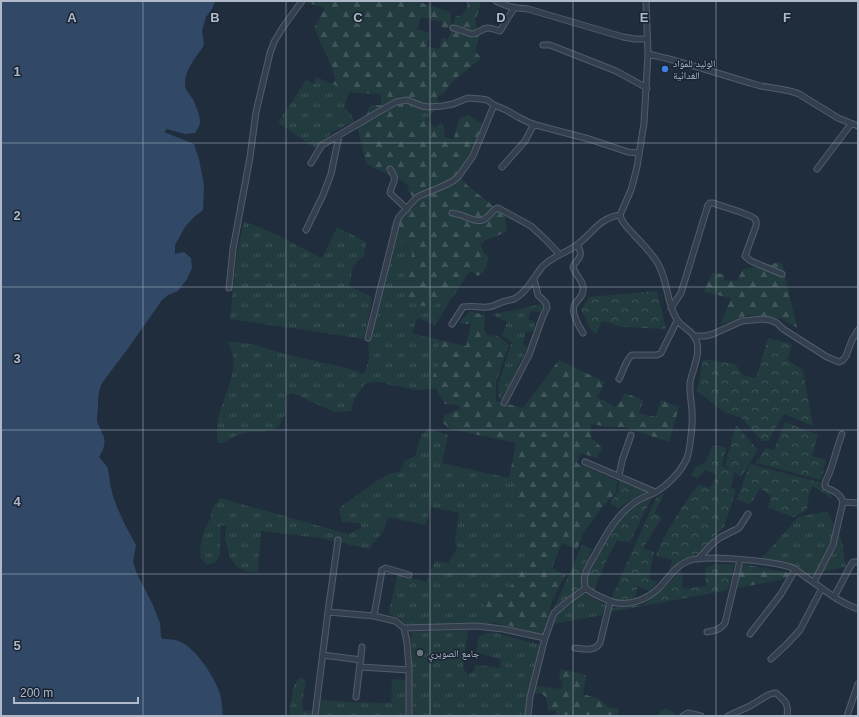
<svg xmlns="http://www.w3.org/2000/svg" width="859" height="717" viewBox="0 0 859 717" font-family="Helvetica,'Noto Naskh Arabic',sans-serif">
  <defs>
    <pattern id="grass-tufts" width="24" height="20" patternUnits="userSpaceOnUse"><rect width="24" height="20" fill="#223b3e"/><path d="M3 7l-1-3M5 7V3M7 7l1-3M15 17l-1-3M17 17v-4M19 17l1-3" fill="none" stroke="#405559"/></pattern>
    <pattern id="forest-firs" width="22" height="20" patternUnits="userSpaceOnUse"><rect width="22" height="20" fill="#223b3e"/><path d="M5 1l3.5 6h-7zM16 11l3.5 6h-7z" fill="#405559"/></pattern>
    <pattern id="park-crowns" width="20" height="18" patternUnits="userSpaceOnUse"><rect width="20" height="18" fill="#223b3e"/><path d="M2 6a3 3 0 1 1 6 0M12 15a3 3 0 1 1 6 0" fill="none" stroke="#405559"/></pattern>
  </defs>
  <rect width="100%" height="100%" fill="#202d3d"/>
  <!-- grass -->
  <path fill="url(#grass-tufts)" d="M316,77L350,91L344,107L348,111L355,121L334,131L315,148L278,123L306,80L314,84Z
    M404,96L430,101L438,96L437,108L427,120L436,128L423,120L415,121L403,113Z
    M244,221L271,232L322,258L337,227L366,242L364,256L357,262L353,268L349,286L372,297L366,331L363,339L230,319L237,253Z
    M393,240L401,242L412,253L410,267L442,300L452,298L435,325L418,318L412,332L419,335L440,340L437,352L438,365L433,376L430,389L415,390L379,382L366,383L355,397L351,411L334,412L293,393L285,396L286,412L278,428L264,432H255L243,433L233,437L223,443H217C217,434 217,426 218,418C223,397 236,378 233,355C232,350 229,345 227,341L251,344L282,353L350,369L364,374L369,360L368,338Z
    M542,304L543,307L542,312L531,311L528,319L535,323L534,331L526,332L523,344L528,347L502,399H499L498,384L512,342L502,335L507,322L497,317L493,314Z
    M428,428L448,435L442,463L509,478L524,508L525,520L530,541V555L517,566L512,585L502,594L490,592L482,594L488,621L503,629L476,626L411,628L401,620L388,613L395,587L397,574L426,582L435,561L448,563L457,548L455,541L459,513L430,507L426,525L388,517L384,530L369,549L320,538L261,531L260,546L258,572H248L236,566L230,558L225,539L226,526L221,525L220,556L214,563L207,565L201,559L200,550L203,533L210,519L213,507L220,498L348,534L361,528L360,523L342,522L339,508L378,480L389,474L400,471L405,461L415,456L421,435Z
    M827,511L842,541L846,567L807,575L761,559L798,517Z
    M584,593L606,605L602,615L553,624L555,615Z
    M468,630L463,668L468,675L474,671L475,665L487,666L500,668L501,660L476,652L479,636L487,633H496L541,645L528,716H413L411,632Z
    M302,677L306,682L302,702L303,711L312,710V716H289L293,688L298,679Z
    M391,679L406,680L405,716H318L320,699C344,703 367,702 391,703L392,683Z"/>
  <!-- forest -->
  <path fill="url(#forest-firs)" d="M302,1H416L451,12V29L441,27L442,22L421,17L417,29L430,33L427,46L439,49L442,38L448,39L453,28L455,17L462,15L468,5L466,1H481L479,10L475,20L479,38L475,51L481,58L478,61L454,80L444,93L430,101L404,96L403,113L415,121L423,120L435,128L441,122L445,131L444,137L453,139L455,135L459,118L468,115L485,125L476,138L473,156L460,173L462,179L468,186L496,208L505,211L507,231L495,237L485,240L481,245L483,251L489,257L485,270L478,276L470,271L452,298L442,300L433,307L421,306L407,296L405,286L410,267L412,253L401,242L393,240L390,227L396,216L406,205L413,197L407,190L410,187C398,176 380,173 366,163L358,129L368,112L370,105H381V94L354,93L332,84L335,80L332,67L314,28L325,8Z
    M782,262L797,328L782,319L748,315L720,325L731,298L704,292L712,273L724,274V280L737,281L743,269Z
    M470,311L485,315L484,329L488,336L496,335L509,344L496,382V401L523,408L559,360L605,382L597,397L616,407L625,393L643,400L639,413L656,417L661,400L679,407L669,442L624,427H608L591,424V437L602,448L597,458L580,453L577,463L617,481L616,493L603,506L583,534L577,550L562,543L552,568L565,575L551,604L546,635L488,621L482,594L490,592L502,594L512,585L517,566L530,554V541L525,520L524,508L509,478L516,443L450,429L443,423L444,416L461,408L457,405L445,404L436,389H430L433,376L438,365L437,352L440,340L466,346L471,324L459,323Z
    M742,564L790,573L785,579L737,588Z
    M561,669L586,675L583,694L599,699L609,707L619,709L618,716H552L556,715L555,710L548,711L546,697L542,694L534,693L536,686L561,689L563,681L559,680Z
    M666,708L674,712L675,716H657L660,712Z"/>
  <!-- park -->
  <path fill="url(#park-crowns)" d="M657,291L666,329L623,327L602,321L596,334L591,330L581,310L589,297Z
    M768,338L792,344L788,360L803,370L813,426L784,414L768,441H762L742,418L724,412L697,391L703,359L735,364L744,376L756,378Z
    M785,422L818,435L812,456L826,460L821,480L756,463L766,448L774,450Z
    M736,425L758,450L741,477L734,472L731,487L736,490L724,527L700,552L669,571L672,560L656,556C665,532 683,504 699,484L710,488L718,475L704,470L698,479L691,475L696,467L706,462L713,445L726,448L722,466L730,470L725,465Z
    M750,464L819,482L830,492L832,499L813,486L809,494L807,510L794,517L768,508L771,496L760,488L750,505L737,499Z
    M619,479L648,492L638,495L618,509L610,503L618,492Z
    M665,492L655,513L662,517L643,548L654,552L649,578L658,582L649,591L638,586L635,598L623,601L611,599L656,498Z
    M652,497L630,542L617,541L608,557L594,590L588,585V576L611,531L628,510Z
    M582,545L592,549L584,567L581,587L554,608Z
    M715,564H734L728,590L611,612L612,608L643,605L666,586L681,570L683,589L706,586L705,568Z"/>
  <!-- water -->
  <path fill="#314867" d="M1,1H215L212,9L206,17L202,31L204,44L203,47C195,58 185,70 185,84C185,90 189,93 192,98C195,102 200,116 200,121C200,126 197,129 195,133L185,134L167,129L164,132L194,144L199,159L204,185L203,210L194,217L185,227L175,245V254L184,252L191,258L192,268L187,279L178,291L168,295L162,300L129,347L102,383C98,392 98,399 98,408C97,412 97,417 97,421C98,426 101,428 102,433C107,441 104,449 99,457C101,460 105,463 107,467C110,473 109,481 111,488C116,509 126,527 136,545L133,562L137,574L152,603L160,623L161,637L163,639C167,639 171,639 175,640C193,643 213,675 219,691C222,699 222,708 223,716H1Z"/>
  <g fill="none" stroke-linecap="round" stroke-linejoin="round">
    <!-- minor casing -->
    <g stroke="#525c6b" stroke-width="7">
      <path id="minor" d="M496,1C508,7 514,8 528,9L623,37L635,39H647
        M646,1L648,54L644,123L637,167L634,179L631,190L620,215C622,224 630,230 635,236C643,244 651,253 657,262C668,279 666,301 676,318C681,328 695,331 697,343C700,357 692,370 690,383C689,393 692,403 692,413C693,422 690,450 687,458C681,472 667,486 654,493C647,496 640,498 634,503C614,517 604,539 592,560C588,567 581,579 586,588C590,593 599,596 605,599C624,609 646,601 660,587C669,577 677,564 691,560C709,555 778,561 795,569C799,572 803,575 807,578C824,589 839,603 858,609
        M453,28C460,29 466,33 472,34C478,34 482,28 488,28C492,28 496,30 500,31L514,8
        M543,45H550L616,71L647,88
        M648,54C686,62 721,75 757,85C771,89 786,88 799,94L838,118L858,126
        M311,163L322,145L375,114L396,102L407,100L422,106L429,107L442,106L453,104L468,98L481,99L487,100L494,105L506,110L518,117L532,124L589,139L628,152L639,153
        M502,167L525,141L534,124
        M390,169C399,182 392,181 390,193L407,209
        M817,169L851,124
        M452,213C455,214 458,214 461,215C469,218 479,224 486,218C491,215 493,209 498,208L531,226L547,241L559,254
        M306,230L323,195L331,174L339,136
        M577,245C584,255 579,258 573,266C574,275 583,279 583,288C584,296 578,299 575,304C570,311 579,327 583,333
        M229,288L233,249L250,157L256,112L270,53L274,42L283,27L302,1
        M671,308L681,293L708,205L710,203H713C720,206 751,214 755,219C757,222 756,223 756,226L745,256L751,261L782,274
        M452,324L463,307C472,305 479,308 487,307C493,307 497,304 502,302C506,301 510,300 514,299C526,293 534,277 542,267C552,256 567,253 578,244C593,233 599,218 620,215
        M695,336H705L713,334L742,321L753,320L763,319L770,320L777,323L783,329L827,357L839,362L843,360L846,356L852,340L858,330
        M368,338L397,222L399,217L415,199L419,196L441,187L453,181L458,177L473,156L494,105
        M619,379C623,372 626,359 632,355H657L661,353L677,321
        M504,403L529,355L543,316L547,308L546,303L538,295L534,279
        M585,462L632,482L655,492
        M619,476L622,461L631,435
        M843,502L858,503
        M698,559L713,543L721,537L739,528L748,514
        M814,582L833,545L843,502C839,489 826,490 825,486C824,482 828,477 829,474C834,461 837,447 842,434
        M834,597L851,565L853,562H858
        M328,612L374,616L395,621L404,628L407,642L409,670V716
        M374,616L382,570L386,568L409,575
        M404,628L476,626L503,629L545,638
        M707,632C714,631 720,630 725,623L740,560
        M750,634L781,594L795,570
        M575,648C584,649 594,652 600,643L610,602
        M323,655L361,660
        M771,659L787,644L800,630L822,588
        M360,667L409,670
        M356,697L362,647
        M315,716L328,612L338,540
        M528,716L530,697L545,638L554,613L568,601L586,588
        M683,716L688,713L701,716
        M728,716L750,706L768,695L774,693H776C785,701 789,703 787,716
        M847,716L858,684"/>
    </g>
    <!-- minor -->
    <use href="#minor" stroke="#343f4d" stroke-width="5"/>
  </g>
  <!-- grid -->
  <path fill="none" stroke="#afb9c9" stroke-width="1" stroke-opacity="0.55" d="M143,1V716M286,1V716M430,1V716M573,1V716M716,1V716M1,143H858M1,287H858M1,430H858M1,574H858"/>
  <!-- markers -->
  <circle fill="#3f7fe0" stroke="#192432" stroke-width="1.5" cx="665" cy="69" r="4"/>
  <circle fill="#6b7280" stroke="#192432" stroke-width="1.5" cx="420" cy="653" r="4"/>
  <g text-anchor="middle" stroke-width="3" stroke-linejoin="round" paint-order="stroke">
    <!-- poi labels -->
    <g font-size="10" fill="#afb9c9" stroke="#192432" text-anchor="start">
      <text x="673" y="67">الوليد للمواد<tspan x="673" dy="12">الغدائية</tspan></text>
      <text x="428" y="657">جامع الصويري</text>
    </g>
  </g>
  <g font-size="13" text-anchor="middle" font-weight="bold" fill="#afb9c9" stroke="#192432" stroke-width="3" stroke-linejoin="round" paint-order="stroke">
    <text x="72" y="22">A</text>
    <text x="215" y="22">B</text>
    <text x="358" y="22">C</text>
    <text x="501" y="22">D</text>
    <text x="644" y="22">E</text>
    <text x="787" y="22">F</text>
    <text x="17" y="76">1</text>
    <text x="17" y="220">2</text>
    <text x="17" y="363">3</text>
    <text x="17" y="506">4</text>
    <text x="17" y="650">5</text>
  </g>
  <!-- border -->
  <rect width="859" height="717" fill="none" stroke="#afb9c9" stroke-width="4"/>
  <!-- scale -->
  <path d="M14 697v6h124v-6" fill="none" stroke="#afb9c9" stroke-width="2"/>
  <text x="20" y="697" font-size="12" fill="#afb9c9" stroke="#192432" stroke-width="3" paint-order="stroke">200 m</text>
</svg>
